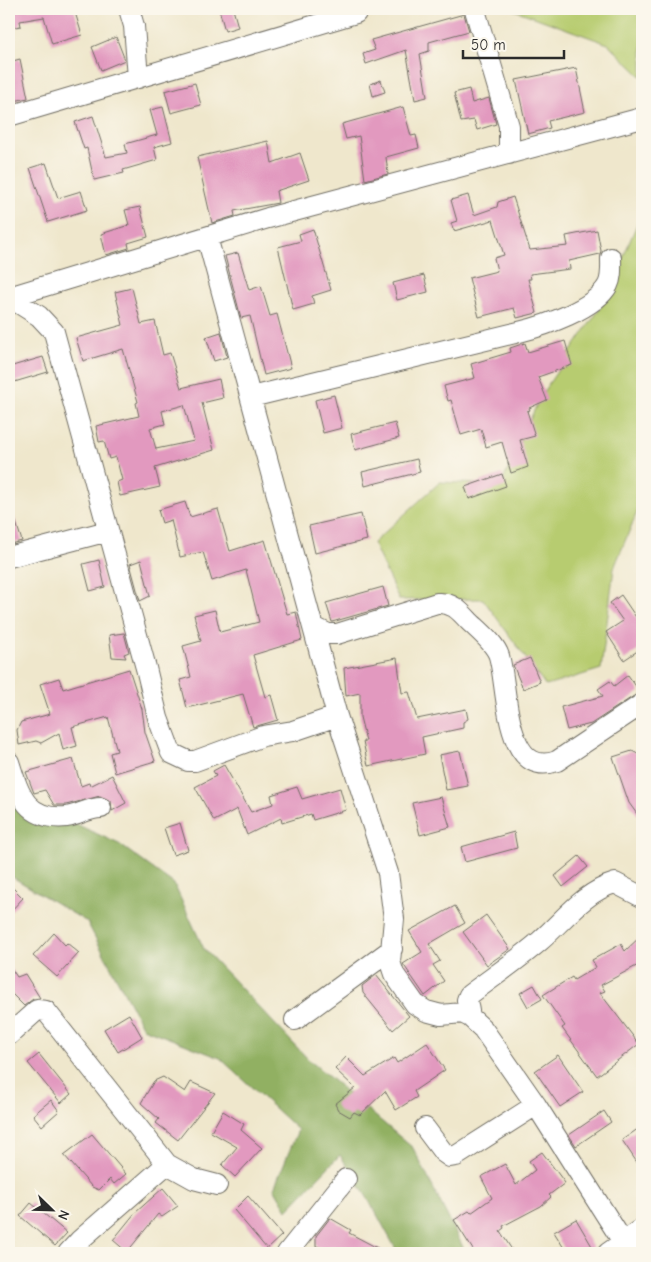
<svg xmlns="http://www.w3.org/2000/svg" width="651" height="1262" viewBox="0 0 651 1262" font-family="'Comic Neue',sans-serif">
  <rect width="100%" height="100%" fill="#fbf7ec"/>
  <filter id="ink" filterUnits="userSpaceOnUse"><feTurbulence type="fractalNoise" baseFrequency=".02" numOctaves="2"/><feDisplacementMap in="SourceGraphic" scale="10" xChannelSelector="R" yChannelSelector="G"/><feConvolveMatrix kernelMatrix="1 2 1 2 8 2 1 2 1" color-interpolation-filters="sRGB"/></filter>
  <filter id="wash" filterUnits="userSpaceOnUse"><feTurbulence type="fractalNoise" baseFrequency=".0096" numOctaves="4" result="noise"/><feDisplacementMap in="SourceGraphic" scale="20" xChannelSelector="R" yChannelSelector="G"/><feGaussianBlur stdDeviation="1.12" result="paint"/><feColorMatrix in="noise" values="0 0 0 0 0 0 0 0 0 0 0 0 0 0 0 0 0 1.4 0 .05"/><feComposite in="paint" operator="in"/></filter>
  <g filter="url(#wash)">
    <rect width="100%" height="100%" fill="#efe7cc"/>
    <!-- green -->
    <path fill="#b7cc70" stroke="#717c4e" d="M512,9H642V77L608,44Z
      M642,212V500L614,568L601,669L546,686L483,599L399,600L373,543L440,482L501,485L541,395L605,301Z"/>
    <!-- forest -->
    <path fill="#91b062" stroke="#5e6e46" d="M9,793L119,844L174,884L204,949L308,1059L413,1148L466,1253H398L370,1202L340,1155L287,1210L274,1188L298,1130L220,1058L143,1028L87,922L9,875Z"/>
    <g id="blocks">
      <!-- building -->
      <path fill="#e299bf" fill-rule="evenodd" d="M9,9H74L82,35L52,44L44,17L20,21L21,26L9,28Z
        M219,9H233L238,27L225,31Z
        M464,14L469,31L429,42V51L420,54L427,97L415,100L406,50L366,64L363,54L375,50L371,40Z
        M116,37L125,60L101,70L92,47Z
        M20,59L28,98L9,102V62Z
        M576,68L585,112L548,121L550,128L528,134L516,80Z
        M381,80L385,92L373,96L370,84Z
        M195,83L201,105L171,113L165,91Z
        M469,89L472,103L489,98L496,124L477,130L474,120L461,122L454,93Z
        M163,107L172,142L154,147L157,160L123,170L124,173L94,180L87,148L84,149L75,122L93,116L106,157L127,153L125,144L157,135L150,110Z
        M403,107L411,136L416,135L419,148L386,157L388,174L365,180L359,136L346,139L342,124Z
        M268,141L272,163L300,153L309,180L276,191L278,203L234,211L235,216L212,223L197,157Z
        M46,163L58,198L81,191L87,210L48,222L30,168Z
        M468,195L474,215L497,207L498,202L513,197L530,250L568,246L566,236L597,230L601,251L600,254L569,261L570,269L530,274L531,279H528L537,313L517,318L514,308L479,317L469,278L497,271L494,258L504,255L493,220L454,231L451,223L457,221L451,200Z
        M140,207L148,237L128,243L129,248L106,255L101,234L129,225L125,210Z
        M313,229L331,290L312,296L314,304L293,310L278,247L301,241L299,234Z
        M238,253L249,290L261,286L270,316L277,314L291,368L264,375L250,316L241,318L225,256Z
        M424,275L428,292L397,300L393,283Z
        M132,288L141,324L155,321L163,355L170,353L181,388L219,379L223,398L202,403L214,450L155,468L160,487L120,496L117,482L122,480L116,457L109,459L104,441L99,442L96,426L139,416L136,403L138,402L123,349L83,361L76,338L123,325L115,292ZM184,405L194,441L156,449L150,428L165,424L162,411Z
        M221,332L227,357L214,361L206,337Z
        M565,341L572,365L538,377L547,400L529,408L530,410L527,411L535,436L520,440L528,467L511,473L502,442L486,447L481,429L461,435L451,400L448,401L444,386L475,378L471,364L511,352L510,348L525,343L528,352Z
        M43,357L48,372L11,383L9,367Z
        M334,395L342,428L323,433L315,400Z
        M395,423L399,438L355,450L351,434Z
        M417,459L420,472L365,486L362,472Z
        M502,474L506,486L469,499L465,487Z
        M185,502L190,517L218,509L230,551L265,540L287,614L296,612L302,640L253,655L265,697L271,695L278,720L253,727L243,694L187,708L180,680L191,677L183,646L201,641L194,615L215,610L220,632L259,622L246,570L212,581L203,552L180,557L171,520L162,523L158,510Z
        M11,507L22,541L10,544L9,508Z
        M361,514L367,540L315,553L309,526Z
        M99,560L105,587L90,591L83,564Z
        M141,560L150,596L140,601L130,564Z
        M383,587L388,606L332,622L326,603Z
        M621,595L642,626V648L624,660L606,632L623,621L610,603Z
        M124,633L129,652L124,654L126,658L112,657L109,635Z
        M397,658L402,693L409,692L417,719L466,709L468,719L463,722V728L422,737L425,754L368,766L363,741H366L360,717V693L346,696L344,668Z
        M530,658L540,682L523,689L513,665Z
        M129,669L142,709L145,732L155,761L115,773L110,753L117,751L108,717L72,727L77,746L63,750L59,733L41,743L36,741L19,745L17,730L21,722L50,714L40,684L59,678L63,689Z
        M628,675L640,692L591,724L567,730L561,707L603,696L598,689L610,681L614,686Z
        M460,751L468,786L446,790L439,755Z
        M632,751L642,756V821L629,803L613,757Z
        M73,759L81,786L89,783L90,786L112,775L126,803L112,811L111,801L100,796L66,805H54L45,790L34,793L26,772Z
        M224,765L251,812L273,804L271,795L297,787L302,799L340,788L346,810L313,820L311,814L282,823L281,818L247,835L237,809L214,821L195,787L216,776L213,771Z
        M441,797L450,827L420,835L412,803Z
        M180,823L188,850L173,855L164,828Z
        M514,832L517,848L465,862L461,847Z
        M579,856L588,867L563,887L555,876Z
        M9,884L23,898L9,913Z
        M455,906L465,923L429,944L440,961L433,965L444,981L425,996L403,964L422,952L409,931Z
        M486,915L510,949L487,965L463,932Z
        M54,933L65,945L67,943L79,953L57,977L33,956Z
        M642,935V963L601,985L605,991L600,993L639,1044L597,1076L562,1028L565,1026L543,995L572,977L574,980L596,967L592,960L621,944L625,951Z
        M9,965L17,977L25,974L40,998L33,999L24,1006L12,994L9,990Z
        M376,975L409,1016L393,1030L363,993L362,986Z
        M534,985L542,999L528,1007L520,993Z
        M129,1014L142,1037L118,1052L104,1029Z
        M427,1043L445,1070L414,1091L417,1097L396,1110L385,1091L360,1115L354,1112L350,1117L338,1110L335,1104L355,1088L335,1069L346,1057L365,1076L394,1058L397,1063Z
        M39,1054L71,1094L61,1103L28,1063Z
        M558,1055L583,1092L560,1107L535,1071Z
        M163,1077L185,1092L191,1082L215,1093L178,1140L156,1123L159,1119L141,1103L154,1081Z
        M51,1100L59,1111L42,1126L33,1115Z
        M223,1111L244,1124L241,1130L262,1148L235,1177L222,1165L237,1147L211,1132Z
        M604,1111L611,1122L576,1146L569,1135Z
        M642,1126V1170L622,1140Z
        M92,1134L126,1174L114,1184L110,1179L99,1190L92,1187L64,1155Z
        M542,1152L565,1183L549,1195L551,1197L541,1206L503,1226L504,1228L500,1231L514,1253H475L454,1220L469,1211L471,1213L492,1198L481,1177L505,1164L516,1185L535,1170L529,1161Z
        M163,1188L178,1206L162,1217L158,1214L127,1252L113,1240L135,1213Z
        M248,1196L282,1235L267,1249L234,1210Z
        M31,1203L67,1233L55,1246L20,1216Z
        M330,1218L351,1230L349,1233L387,1253H335L316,1246V1236Z
        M576,1219L596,1253H567L554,1232Z"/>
    </g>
  </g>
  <g filter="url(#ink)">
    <use href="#blocks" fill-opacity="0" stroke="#706d63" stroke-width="1"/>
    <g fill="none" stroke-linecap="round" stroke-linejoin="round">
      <!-- minor casing -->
      <g stroke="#706d63" stroke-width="22">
        <path id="minor" d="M129,9L134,26L138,78
          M475,10L509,126V154
          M9,116L356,13
          M207,237L337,716L388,873L394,919L390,962L394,974L415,1004L426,1011L441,1015L462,1013L470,1017L483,1029L536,1105L623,1242L641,1253
          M9,297L39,316L54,332L146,668L158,718L171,753L188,761H195L263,736L293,731L337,716
          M9,297L268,218L642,118
          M251,397L519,332C544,326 595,309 608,285C612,277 611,267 611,258
          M9,557L108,531
          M314,627L328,634H337L437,603C452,602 459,610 469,621C478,630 495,643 499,656C508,686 504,780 557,761L642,704
          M9,762C19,794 26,821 67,817C79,815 89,808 101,808
          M470,1017L467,1000L469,995C493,977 518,960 540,941C564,920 584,892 615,883L642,897
          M295,1020L392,949
          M9,1035L37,1010L46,1011L167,1164L194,1179L217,1185
          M425,1128L443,1152L450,1157L456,1156L536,1105
          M68,1253L80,1240L167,1164
          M287,1253L346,1179
          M608,1253L642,1229"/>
      </g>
      <!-- minor -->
      <use href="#minor" stroke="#fff" stroke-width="20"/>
    </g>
  </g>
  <!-- margin -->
  <rect width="651" height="1262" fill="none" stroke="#fbf7ec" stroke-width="30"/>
  <!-- north arrow -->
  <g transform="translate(52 1210) rotate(113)" stroke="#fbf7ec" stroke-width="4" paint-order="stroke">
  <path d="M0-4L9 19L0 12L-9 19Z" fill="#2b2b2b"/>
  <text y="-8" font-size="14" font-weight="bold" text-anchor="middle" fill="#2b2b2b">N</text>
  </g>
  <!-- scale -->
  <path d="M463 50v8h101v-8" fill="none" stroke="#2b2b2b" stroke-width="2.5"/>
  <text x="471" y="50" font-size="15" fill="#2b2b2b" stroke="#fbf7ec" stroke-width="4" paint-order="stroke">50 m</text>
</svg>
